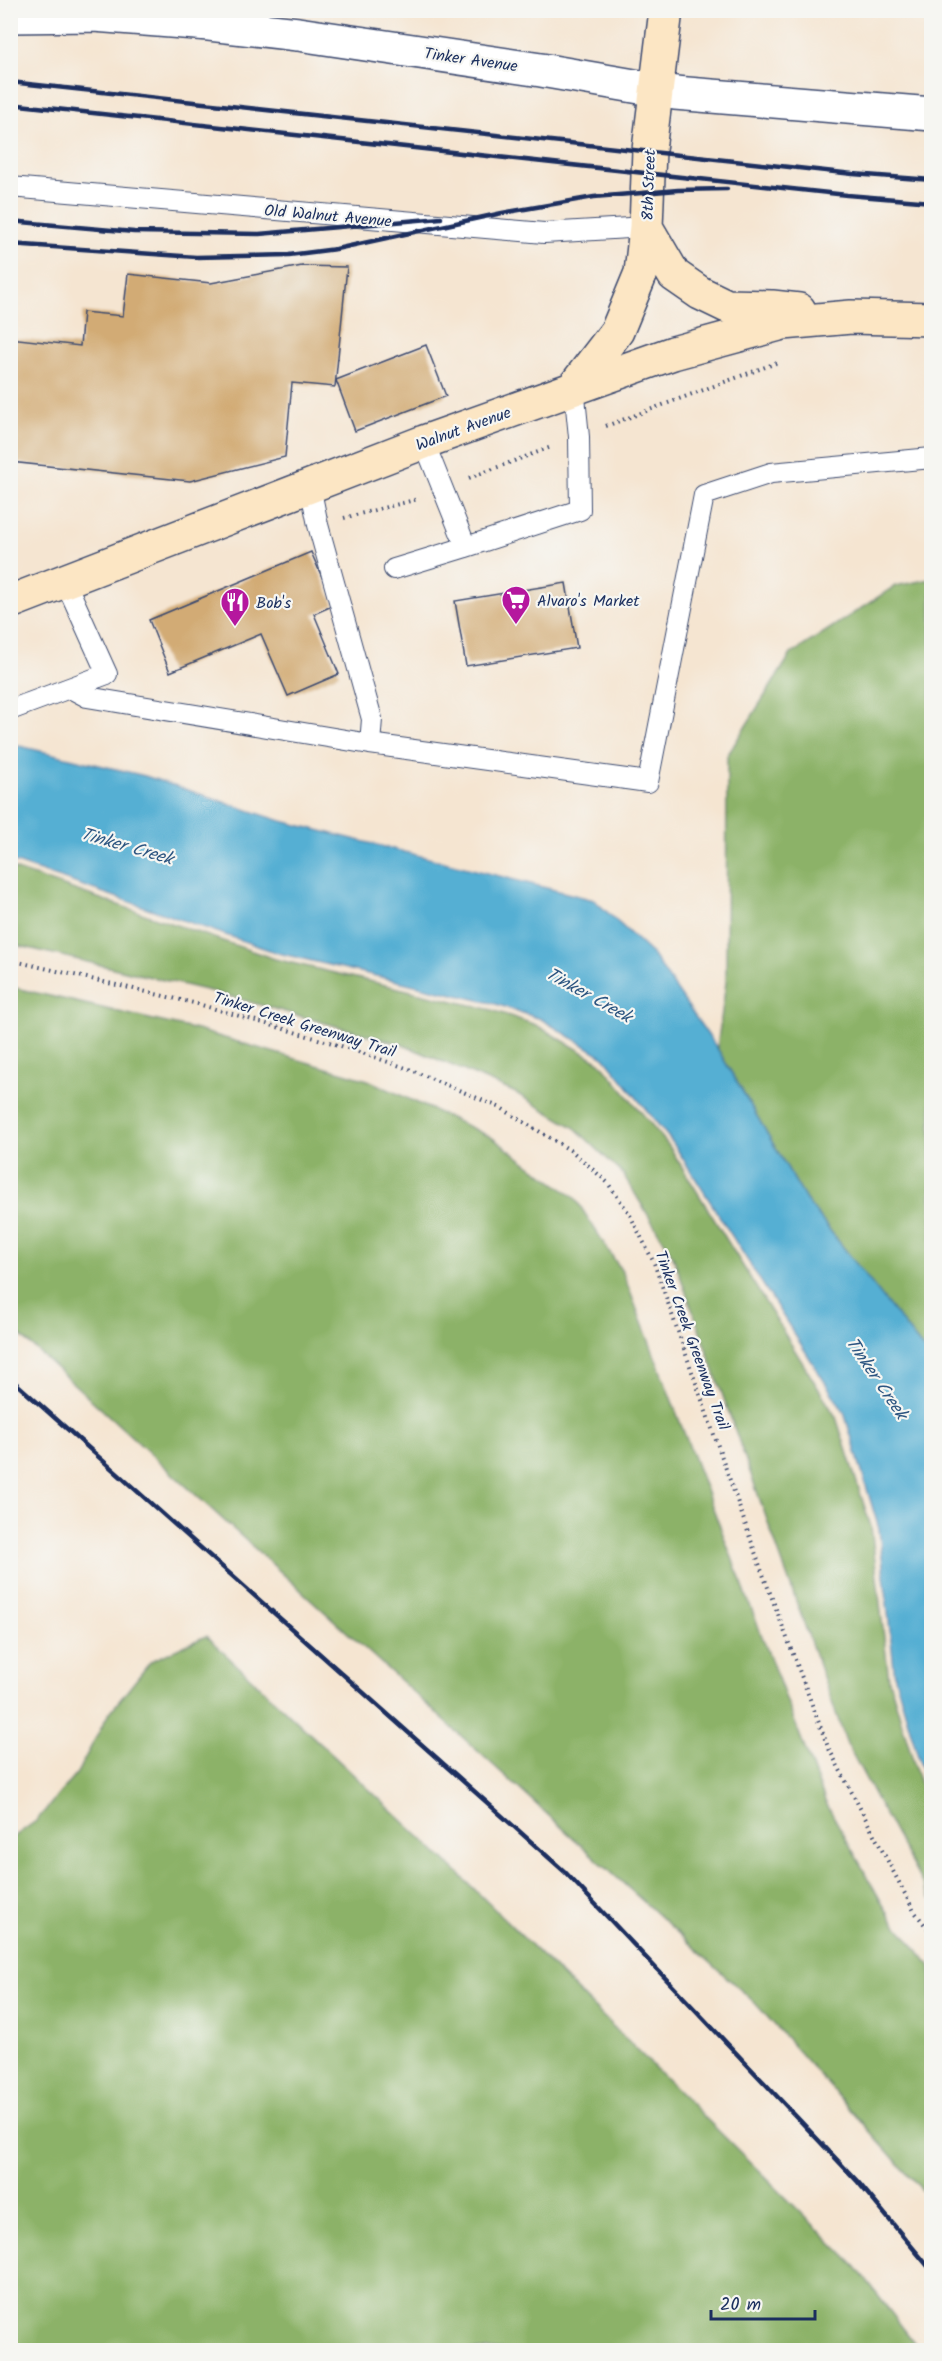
<svg xmlns="http://www.w3.org/2000/svg" width="942" height="2361" viewBox="0 0 942 2361" font-family="Kalam,sans-serif">
  <rect width="100%" height="100%" fill="#f6f6f2"/>
  <filter id="ink" filterUnits="userSpaceOnUse"><feTurbulence type="fractalNoise" baseFrequency=".0167" numOctaves="2"/><feDisplacementMap in="SourceGraphic" scale="12" xChannelSelector="R" yChannelSelector="G"/><feConvolveMatrix kernelMatrix="1 2 1 2 8 2 1 2 1" color-interpolation-filters="sRGB"/></filter>
  <filter id="wash" filterUnits="userSpaceOnUse"><feTurbulence type="fractalNoise" baseFrequency=".008" numOctaves="4" result="noise"/><feDisplacementMap in="SourceGraphic" scale="24" xChannelSelector="R" yChannelSelector="G"/><feGaussianBlur stdDeviation="1.35" result="paint"/><feColorMatrix in="noise" values="0 0 0 0 0 0 0 0 0 0 0 0 0 0 0 0 0 1.4 0 .05"/><feComposite in="paint" operator="in"/></filter>
  <g filter="url(#wash)">
    <rect width="100%" height="100%" fill="#f5e5d1"/>
    <!-- forest -->
    <path fill="#8cb268" stroke="#547063" stroke-width="1.5" d="M931,579V1359L806,1200L717,1048L726,982L727,756L791,654L895,586Z
      M11,868L275,959L492,1010L536,1025L600,1062L669,1146L836,1417L871,1527L889,1680L931,1820V1900L847,1744L673,1256L623,1174L575,1128L516,1093L404,1045L214,992L11,944Z
      M11,987L197,1030L368,1080L491,1137L575,1198L623,1273L825,1801L890,1917L931,1966V2200L755,2003L11,1327Z
      M206,1636L457,1872L856,2267L920,2350H11V1839L36,1821L77,1773L108,1715L151,1661Z"/>
    <!-- water -->
    <path fill="#55afd3" stroke="#386f98" stroke-width="1.5" d="M11,744L145,776L278,820L594,900L651,953L717,1048L806,1200L931,1359V1801L895,1677L879,1529L844,1412L673,1143L604,1057L541,1019L496,1004L278,953L11,861Z"/>
    <g id="blocks">
      <!-- building -->
      <path fill="#d2ab74" d="M302,266L347,267L335,387L292,383L285,457L190,481L10,462V338L80,346L83,312L123,316L128,274L211,283Z
        M426,345L446,396L355,431L336,380Z
        M311,552L334,605L314,614L339,674L288,696L261,634L170,672L149,620Z
        M566,583L577,648L466,666L455,601Z"/>
    </g>
  </g>
  <g filter="url(#ink)">
    <use href="#blocks" fill-opacity="0" stroke="#3c4a6f" stroke-width="1.5"/>
    <g fill="none" stroke-linecap="round" stroke-linejoin="round">
      <!-- lane casing -->
      <g stroke="#3c4a6f" stroke-width="22">
        <path id="lane" d="M10,187L544,233L646,227
          M424,442L466,547L580,510L579,437L574,387
          M394,569L466,547
          M70,688L87,697L370,744L372,719L318,525L310,486
          M10,710L107,674L65,581
          M370,744L648,782L704,495L771,473L932,458"/>
      </g>
      <!-- street casing -->
      <g stroke="#3c4a6f" stroke-width="36">
        <path id="street" d="M10,16L94,15L209,24L298,34L541,70L675,93L932,114"/>
      </g>
      <!-- secondary casing -->
      <g stroke="#3c4a6f" stroke-width="36">
        <path id="secondary" d="M646,227L674,275L700,293L727,306L772,307L799,310
          M574,387L617,331L641,273L646,227L649,150L666,10
          M10,602L424,442L673,353L783,323L851,317L932,319"/>
      </g>
      <!-- path -->
      <path stroke="#3c4a6f" stroke-width="4" stroke-dasharray="1.5 4.5" stroke-linecap="butt" d="M606,426L776,363
        M469,478L551,447
        M344,518L418,499
        M10,960L198,1004L332,1043L409,1069L501,1108L573,1152L607,1182L629,1213L654,1263L761,1569L828,1747L914,1911L932,1934
        M10,1512L16,1562L10,1593"/>
      <!-- lane -->
      <use href="#lane" stroke="#fff" stroke-width="20"/>
      <!-- street -->
      <use href="#street" stroke="#fff" stroke-width="33"/>
      <!-- secondary -->
      <use href="#secondary" stroke="#fce6c4" stroke-width="33"/>
      <!-- rail -->
      <path stroke="#1b2f5e" stroke-width="4.5" d="M10,82L853,174L932,180
        M10,104L847,195L932,202
        M10,221L134,232L259,234L441,218
        M10,244L196,257L289,255L336,249L502,213L594,197L678,190L727,189
        M10,1378L565,1872L858,2182L932,2271"/>
    </g>
  </g>
  <!-- icons -->
  <defs>
    <g id="supermarket-pin" transform="scale(1.5)"><path d="M0 17L-7.5 6A9.5 9.5 0 1 1 7.5 6Z" fill="#b5179e" stroke="#f6f6f2"/><path d="M-6-5.5h2.5l.6 2H6L4.5 2H-2.5L-4.4-4H-6ZM-1.5 3.2a1.3 1.3 0 1 0 .1 0ZM3 3.2a1.3 1.3 0 1 0 .1 0Z" fill="#fff"/></g>
    <g id="restaurant-pin" transform="scale(1.5)"><path d="M0 17L-7.5 6A9.5 9.5 0 1 1 7.5 6Z" fill="#b5179e" stroke="#f6f6f2"/><path d="M-5-6h1v4h1v-4h1v4h1v-4h1v5L-1.5 .5V6h-2V.5L-5-1ZM5-6V6H3V1.5H1.5Q1.5-4 5-6Z" fill="#fff"/></g>
  </defs>
  <g fill-rule="evenodd">
    <use href="#supermarket-pin" x="516" y="600"/>
    <use href="#restaurant-pin" x="235" y="602"/>
  </g>
  <g text-anchor="middle" stroke-width="4.5" stroke-linejoin="round" paint-order="stroke">
    <!-- street labels -->
    <g font-size="16" fill="#1b2f5e" stroke="#f6f6f2">
      <text transform="translate(471 59) rotate(8)" y="6">Tinker Avenue</text>
      <text transform="translate(648 185) rotate(-88)" y="6">8th Street</text>
      <text transform="translate(328 215) rotate(5)" y="6">Old Walnut Avenue</text>
      <text transform="translate(463 428) rotate(-20)" y="6">Walnut Avenue</text>
      <text transform="translate(305 1024) rotate(17)" y="6">Tinker Creek Greenway Trail</text>
      <text transform="translate(693 1340) rotate(70)" y="6">Tinker Creek Greenway Trail</text>
    </g>
    <!-- poi labels -->
    <g font-size="16" fill="#1b2f5e" stroke="#f6f6f2" text-anchor="start">
      <text x="537" y="606">Alvaro's Market</text>
      <text x="256" y="608">Bob's</text>
    </g>
    <!-- water labels -->
    <g font-size="18" font-style="italic" fill="#2c5581" stroke="#f6f6f2">
      <text transform="translate(127 846) rotate(16)" y="6">Tinker Creek</text>
      <text transform="translate(589 995) rotate(29)" y="6">Tinker Creek</text>
      <text transform="translate(877 1378) rotate(56)" y="6">Tinker Creek</text>
    </g>
  </g>
  <!-- margin -->
  <rect width="942" height="2361" fill="none" stroke="#f6f6f2" stroke-width="36"/>
  <!-- scale -->
  <path d="M711 2310v9h104v-9" fill="none" stroke="#1b2f5e" stroke-width="3"/>
  <text x="720" y="2310" font-size="18" fill="#1b2f5e" stroke="#f6f6f2" stroke-width="4.5" paint-order="stroke">20 m</text>
</svg>
